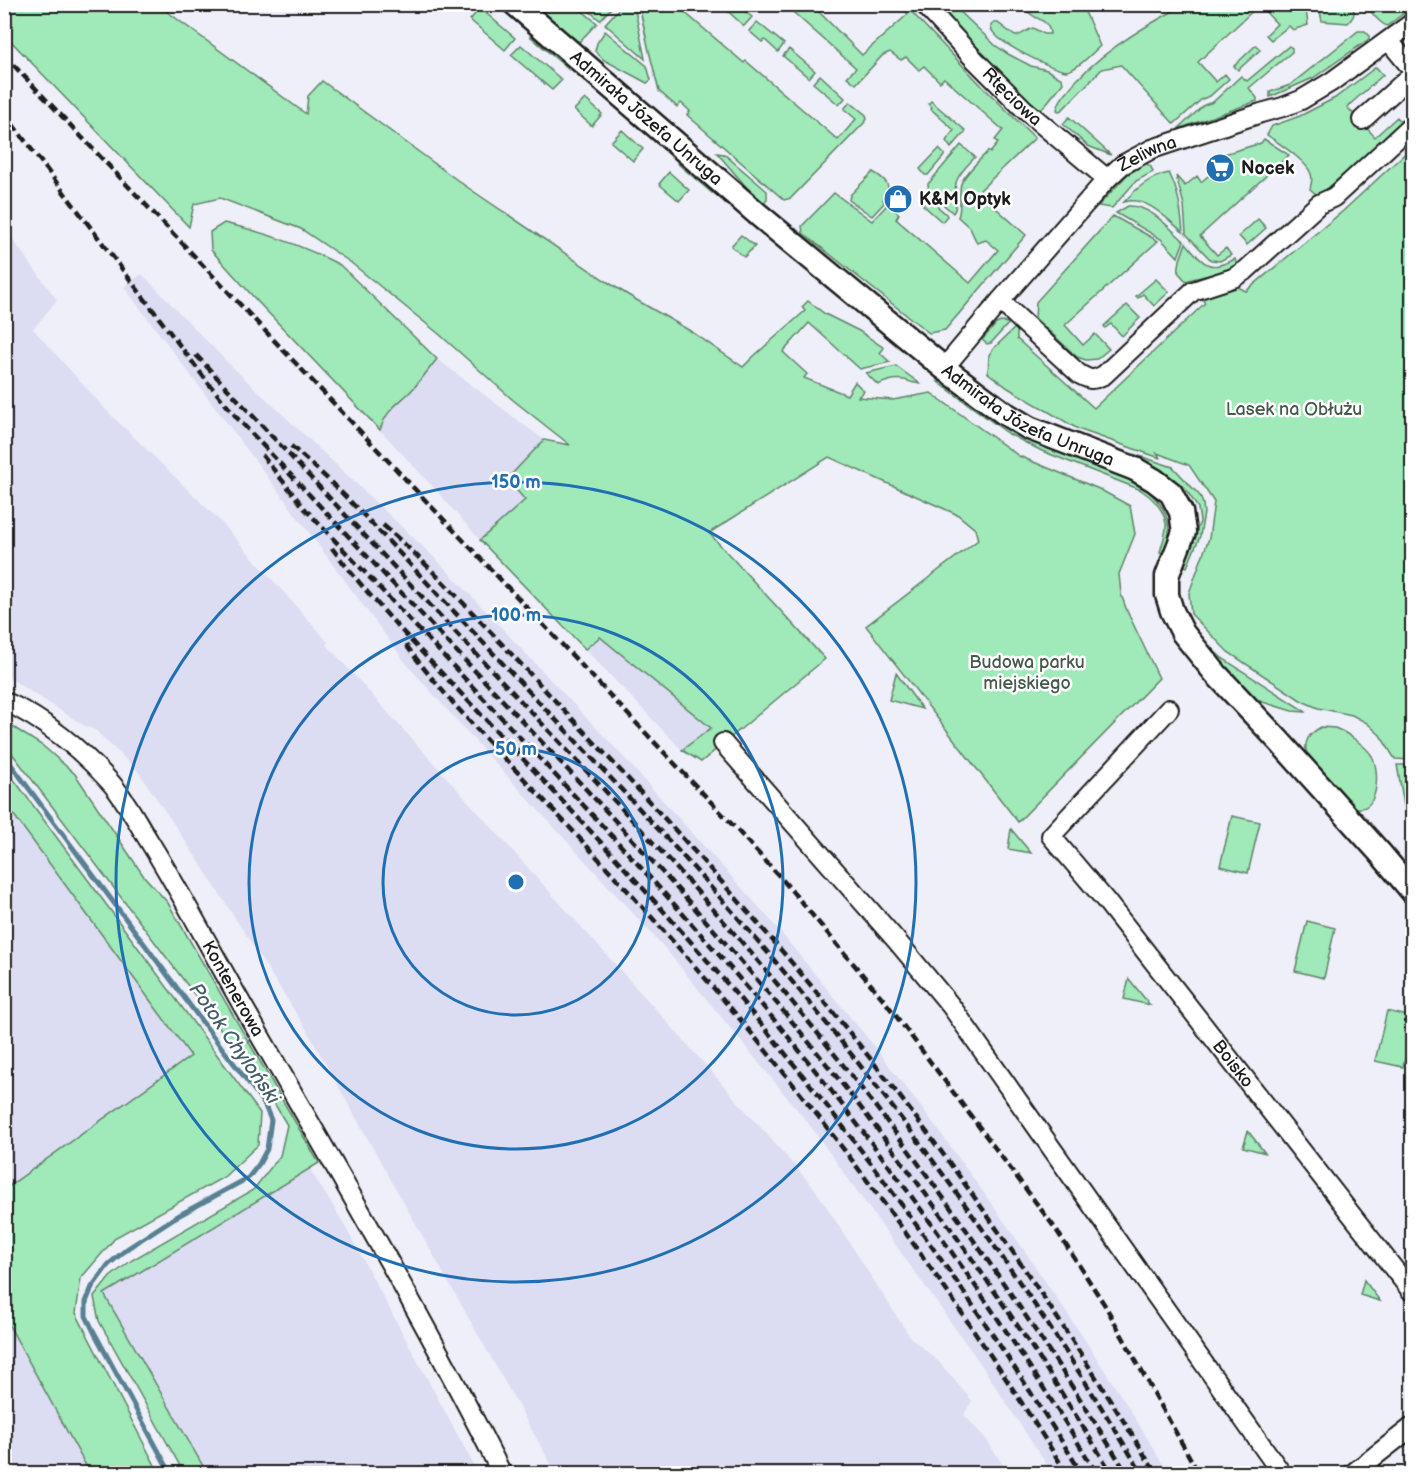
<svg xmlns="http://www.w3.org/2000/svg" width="1417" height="1478" viewBox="0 0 1417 1478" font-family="'Balsamiq Sans',sans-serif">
  <rect width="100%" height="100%" fill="#efeff9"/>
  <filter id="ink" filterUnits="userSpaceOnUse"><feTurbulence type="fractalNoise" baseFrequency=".0167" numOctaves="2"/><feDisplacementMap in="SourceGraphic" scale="12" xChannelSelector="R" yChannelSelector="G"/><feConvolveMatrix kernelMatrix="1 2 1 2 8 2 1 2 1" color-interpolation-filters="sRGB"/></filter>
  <g filter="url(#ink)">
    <!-- built -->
    <path fill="#dcdcf2" d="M5,229L57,300L33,329L106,410L220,521L328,642L326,644L678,1034L815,1189L910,1337L939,1362L972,1401L968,1407L964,1415L986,1439L1008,1473H556L305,1027L196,857L138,771L95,730L85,726L5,675Z
      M142,274L226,361L440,563L618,751L767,916L874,1046L937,1128L1011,1231L1085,1340L1132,1413L1168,1473H1052L980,1363L809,1124L663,946L486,753L409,667L264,472L124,287Z
      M437,359L544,440L507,479L526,500L480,540L435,489L380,430L384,419L394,405L410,392Z
      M600,636L711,728L682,750L585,649Z
      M4,803L191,1056L5,1189H4Z
      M309,1168L341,1219L478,1473H207L104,1294Z
      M5,1317L91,1473H5Z"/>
    <!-- green -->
    <path fill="#a0e9b8" stroke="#5e826a" stroke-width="1.5" d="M720,4L737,5L752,17L744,26Z
      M5,5H158L306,114L308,96L322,81L464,185L606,281L628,295L692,332L743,367L754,356L805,311L802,307L808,301L825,314L859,331L884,348L880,353L890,362L860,369L809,323L783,352L807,374L804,378L847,395L855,382L864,391L858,397L893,400L931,393L1019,456L1099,489L1130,506L1135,534L1119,574L1121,594L1127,611L1159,678L1018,822L866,626L978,540L975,529L958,515L829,457L709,533L825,659L701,762L682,750L711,728L600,637L585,649L480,540L525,500L507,479L544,440L570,445L513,400L439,334L350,262L301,229L220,198L194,204L189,227L5,35Z
      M532,5H575L597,23L580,41L576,42Z
      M582,5H614L600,20Z
      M622,5H634L645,59L605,24Z
      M639,5H676L744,63L746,61L838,140L856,119L844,109L850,102L866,115L867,119L865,122L791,198L784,200L687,115L690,111L681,103L677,107L659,91L649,51Z
      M785,5H812L862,55L908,14L902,8L905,5L983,87L1035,138L978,192L1026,235L945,330L929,333L803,233L802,226L834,193L872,221L888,204L899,214L896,219L970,283L998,250L986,240L977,243L970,228L958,217C962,207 958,195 961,184C964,174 981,159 988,151L990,153L998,143L995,140L1003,130L944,78L940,82L924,66L919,70L906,57L901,60L890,52L883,55L856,84L847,77L856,68Z
      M937,5H953L995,45L1008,54L1031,66L1047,70L1062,79L1063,83L1041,110L1038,109L992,65Z
      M1018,5H1082L1100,46C1092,53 1076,71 1066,71C1054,70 991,41 991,27C991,26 992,24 993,23H998L1015,36C1022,36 1026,30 1033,28L1044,34H1050C1049,23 1043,21 1035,17C1029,13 1023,8 1018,5Z
      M1351,5C1357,11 1354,17 1348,23L1322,21L1319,7L1306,9L1308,25L1293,30L1289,26L1271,40L1266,35L1277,24L1259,5L1198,62L1216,82L1225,74L1229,79L1210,96L1202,99L1174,124L1121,65L1102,69L1062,110L1059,111L1057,110C1058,103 1061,99 1065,94C1092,58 1138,30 1177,9L1175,5Z
      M1365,5H1405L1408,10L1387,26C1377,22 1372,12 1365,5Z
      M480,8L515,38L505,50L470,20Z
      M757,22L784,44L778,52L765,40L762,42L749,31Z
      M605,31L647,66L651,80L647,83L604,60L595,51L597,43Z
      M1358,31H1365L1369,35V39L1313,78L1270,97V92L1290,85Z
      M532,33L572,67L569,70L530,36Z
      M521,45L562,80L552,90L511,55Z
      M1256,45L1260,50L1238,70L1234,66Z
      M1289,46L1292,48V52L1249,88L1257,98V101L1178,129L1204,105L1213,102L1241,76L1247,81Z
      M789,49L815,71L809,78L783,56Z
      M1376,67L1383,75L1347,107L1375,137L1397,117L1403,124L1320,195H1317L1310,189C1311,184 1313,179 1311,174C1307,161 1278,143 1267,135L1272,126L1300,116L1335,98Z
      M820,75L845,98L839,105L813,83Z
      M585,99L602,114L592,126L574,110Z
      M931,101L966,131L951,148L946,141L954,130L931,109L932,107L928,104Z
      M1069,117L1111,155L1088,146L1063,124Z
      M622,130L643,149L633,161L611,142Z
      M1264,139L1289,155L1200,236L1217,255L1226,248L1231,255L1220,261L1211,260L1186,234L1184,205L1176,176L1185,186L1197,176L1201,182L1214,171L1220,177L1231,170L1221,155L1261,143Z
      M961,145L975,157C969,164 960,172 957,180C952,190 960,205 953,213L929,192L928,184Z
      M1412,147V760L1395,759L1380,735L1367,723L1352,715L1318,708L1302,701L1228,652L1191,614L1189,593L1209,538L1214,502L1189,465L1157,453L1160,458L1078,429L1008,388L988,373L989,355L993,349L1016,327L1017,329V339L1094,408L1205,303L1201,297L1236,286L1246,291L1343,211Z
      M939,149L944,154V156L928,175H925L920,169Z
      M717,153L724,154L767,191V199L762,205Z
      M679,161L713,191L712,193L677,163Z
      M1146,163L1151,167L1153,172L1136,181L1112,208L1098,206L1127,175Z
      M669,172L689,190L679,201L659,184Z
      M873,172C885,179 894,186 883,200L885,202L872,216L849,200L850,195Z
      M1169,173C1179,191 1181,212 1183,232C1167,219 1146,195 1124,202C1137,188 1149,177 1169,173Z
      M929,199L946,214L947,216L942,222L923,205L925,200Z
      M1128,206C1150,205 1168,227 1184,241L1178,257L1161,239L1116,213Z
      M1113,216L1158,241L1065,325L1083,345L1095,334L1109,349L1097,359L1086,360L1077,357L1035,318L1036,302Z
      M1258,219L1266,228L1247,245L1239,236Z
      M224,223C264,232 304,246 340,265L437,359C428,370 419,383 409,393C394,407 387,410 380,430L258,302L211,250L210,232Z
      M741,235L755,246L744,257L731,246Z
      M1186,243C1204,264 1208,273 1235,259L1237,265C1227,273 1200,276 1186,281L1178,272L1180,260Z
      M1156,279L1169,292L1154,306L1143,294L1138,298L1136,296Z
      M1127,305L1140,318L1122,336L1111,324L1105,328L1104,326Z
      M1001,322L1009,323L991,343L987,344L982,340L996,324Z
      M896,366L919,383C912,384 910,381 904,380C895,378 886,381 878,385L866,373Z
      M943,381L1134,481C1152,492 1168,508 1169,530C1169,538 1166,546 1164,554L1160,552C1162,544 1167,532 1166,524C1164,510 1153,498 1141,490L1042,451L1024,442L1009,434L938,382Z
      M1075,435L1173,467L1200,496L1203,504L1204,513L1200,536L1187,567L1182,565L1200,522L1198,508L1185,488L1162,470Z
      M1197,635L1222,658L1306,712L1292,711L1256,700L1196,636Z
      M896,673L922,709L889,700Z
      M5,722L43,746L75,774L143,875L168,903L319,1163L104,1294L207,1473H184L99,1321L94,1297L110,1277L132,1260L253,1190L280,1156L287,1125L266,1089L5,744Z
      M1321,727C1325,728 1331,727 1335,728C1346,732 1366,746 1372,756C1380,771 1379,812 1356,808L1307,755C1303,741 1309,734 1321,727Z
      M1397,765H1412V851Z
      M4,766L260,1113L258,1145L224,1177L116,1237L81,1278L76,1313L159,1473H90L5,1318V1189L191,1056L5,803Z
      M1232,816L1260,822L1248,873L1220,866Z
      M1011,829L1031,853L1008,849Z
      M1307,921L1335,928L1324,978L1295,971Z
      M1129,979L1150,1005L1124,999Z
      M1387,1011L1412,1017V1028L1403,1067L1375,1061Z
      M1248,1131L1265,1153L1243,1147Z
      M1364,1280L1380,1301L1360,1295Z"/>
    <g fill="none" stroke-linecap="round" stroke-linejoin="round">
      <!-- stream -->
      <path stroke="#598093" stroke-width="5" d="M4,755L206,1027L258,1095L265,1106L271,1120L267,1149L259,1164L248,1178L174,1218L128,1248L108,1265L92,1287L86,1302V1316L94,1332L171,1474"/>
      <!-- minor casing -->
      <g stroke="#1c1c1c" stroke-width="22">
        <g id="minor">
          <path id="s1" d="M924,4L975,60L1025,110L1107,179"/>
          <path d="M1389,41L1412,69"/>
          <path d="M1362,120L1412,75"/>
          <path d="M1000,301L1079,374C1090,380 1092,381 1104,375L1193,291L1233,278L1246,270L1319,204L1334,197L1412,125"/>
          <path id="s2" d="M944,368L1000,301L1107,179L1122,165L1152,149L1261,113L1283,107L1301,100L1331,82L1412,23"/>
          <path id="s3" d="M4,701C44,719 82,750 111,783C126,800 137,822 149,841C183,896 212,952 244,1008C332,1162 423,1315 502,1474"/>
          <path id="s4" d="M1169,709L1051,836L1106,901L1412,1292"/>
          <path d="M723,743L896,940L951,1006L1282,1474"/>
          <path d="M1352,1474L1412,1427"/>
        </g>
      </g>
      <!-- tertiary casing -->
      <g stroke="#1c1c1c" stroke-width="27">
        <g id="tertiary">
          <path id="s5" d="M515,4L760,216L944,368L1004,413L1029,428L1135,469L1154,480L1171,493L1181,512L1184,532L1167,576V595L1172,611L1183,633L1216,674L1279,741L1380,853L1412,891"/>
        </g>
      </g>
      <!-- minor -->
      <use href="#minor" stroke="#fff" stroke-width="18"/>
      <!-- tertiary -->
      <use href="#tertiary" stroke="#fff" stroke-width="22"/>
      <!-- rail -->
      <path stroke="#1c1c1c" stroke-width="4.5" stroke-dasharray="9 4.5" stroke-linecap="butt" d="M4,55L728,820L781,878L884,1000L1055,1228L1106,1307L1199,1474
        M4,113L209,384L238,419C323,509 408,600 493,690C583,786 673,881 758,981C889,1135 1007,1301 1112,1474
        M196,355C298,464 399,573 502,681C594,779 687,876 773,979C904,1135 1021,1301 1127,1474
        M291,446C337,485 378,530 419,574C457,615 496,656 534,697C616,783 698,870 774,960C910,1121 1034,1293 1142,1474
        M262,455L306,510C375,583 444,656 512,729C604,827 696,925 781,1028C896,1169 1003,1318 1097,1474
        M383,525C419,556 451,590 484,625C521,664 557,703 594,742C703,859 810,978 907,1106C997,1224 1079,1347 1156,1474
        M332,548C374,604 423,653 471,704C543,780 614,855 683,933C831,1100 965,1283 1082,1474
        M406,645C442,694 484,737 526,781C577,835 628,890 677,946C822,1110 951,1288 1067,1474"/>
    </g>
  </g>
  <!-- distance rings -->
  <g fill="none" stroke="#1f6fb2" stroke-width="3">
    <circle cx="516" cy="882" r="133"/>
    <circle cx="516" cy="882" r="267"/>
    <circle cx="516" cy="882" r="400"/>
  </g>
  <!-- icons -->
  <defs>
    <g id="supermarket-disc" transform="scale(1.5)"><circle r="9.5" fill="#1f6fb2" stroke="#fff"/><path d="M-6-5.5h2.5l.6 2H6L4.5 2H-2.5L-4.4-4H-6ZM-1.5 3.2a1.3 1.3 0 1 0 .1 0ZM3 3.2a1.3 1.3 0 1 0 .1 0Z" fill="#fff"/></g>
    <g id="shop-disc" transform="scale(1.5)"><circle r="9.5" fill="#1f6fb2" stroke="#fff"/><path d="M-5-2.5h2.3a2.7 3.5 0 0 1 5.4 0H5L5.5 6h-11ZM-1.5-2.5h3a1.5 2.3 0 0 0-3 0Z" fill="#fff"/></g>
  </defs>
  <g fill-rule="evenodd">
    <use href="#supermarket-disc" x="1220" y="168"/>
    <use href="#shop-disc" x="898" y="199"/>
  </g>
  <g text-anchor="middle" stroke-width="5" stroke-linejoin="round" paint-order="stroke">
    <!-- street labels -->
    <g font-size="18" fill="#1c1c1c" stroke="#fff">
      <text dy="6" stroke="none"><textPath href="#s1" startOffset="128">Rtęciowa</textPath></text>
      <text dy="6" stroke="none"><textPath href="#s5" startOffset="174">Admirała Józefa Unruga</textPath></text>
      <text dy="6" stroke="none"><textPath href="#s2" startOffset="298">Żeliwna</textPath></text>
      <text dy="6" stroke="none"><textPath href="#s5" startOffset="660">Admirała Józefa Unruga</textPath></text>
      <text dy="6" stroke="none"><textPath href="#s3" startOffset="375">Kontenerowa</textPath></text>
      <text dy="6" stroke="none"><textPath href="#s4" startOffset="465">Boisko</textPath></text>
    </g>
    <!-- poi labels -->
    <g font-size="18" font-weight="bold" fill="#1c1c1c" stroke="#fff" text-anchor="start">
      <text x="1241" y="174">Nocek</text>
      <text x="919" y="205">K&amp;M Optyk</text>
    </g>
    <!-- park labels -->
    <g font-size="18" fill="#445a4b" stroke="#fff">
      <text x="1294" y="415">Lasek na Obłużu</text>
      <text x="1027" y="668">Budowa parku<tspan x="1027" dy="21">miejskiego</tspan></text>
    </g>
    <!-- water labels -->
    <g font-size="20" font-style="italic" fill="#455e6b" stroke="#fff">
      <text transform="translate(235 1043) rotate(55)" y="7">Potok Chyloński</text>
    </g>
  </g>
  <circle cx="516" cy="882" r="9" fill="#1f6fb2" stroke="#fff" stroke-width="3"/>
  <g font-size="18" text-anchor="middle" font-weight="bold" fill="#1f6fb2" stroke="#fff" stroke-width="5" stroke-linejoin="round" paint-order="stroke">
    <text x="516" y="488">150 m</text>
    <text x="516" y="621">100 m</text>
    <text x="516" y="755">50 m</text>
  </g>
  <!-- margin -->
  <rect width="1417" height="1478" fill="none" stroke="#fff" stroke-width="24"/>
  <rect x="12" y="12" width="1393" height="1454" fill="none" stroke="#1c1c1c" stroke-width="2" filter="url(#ink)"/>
</svg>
